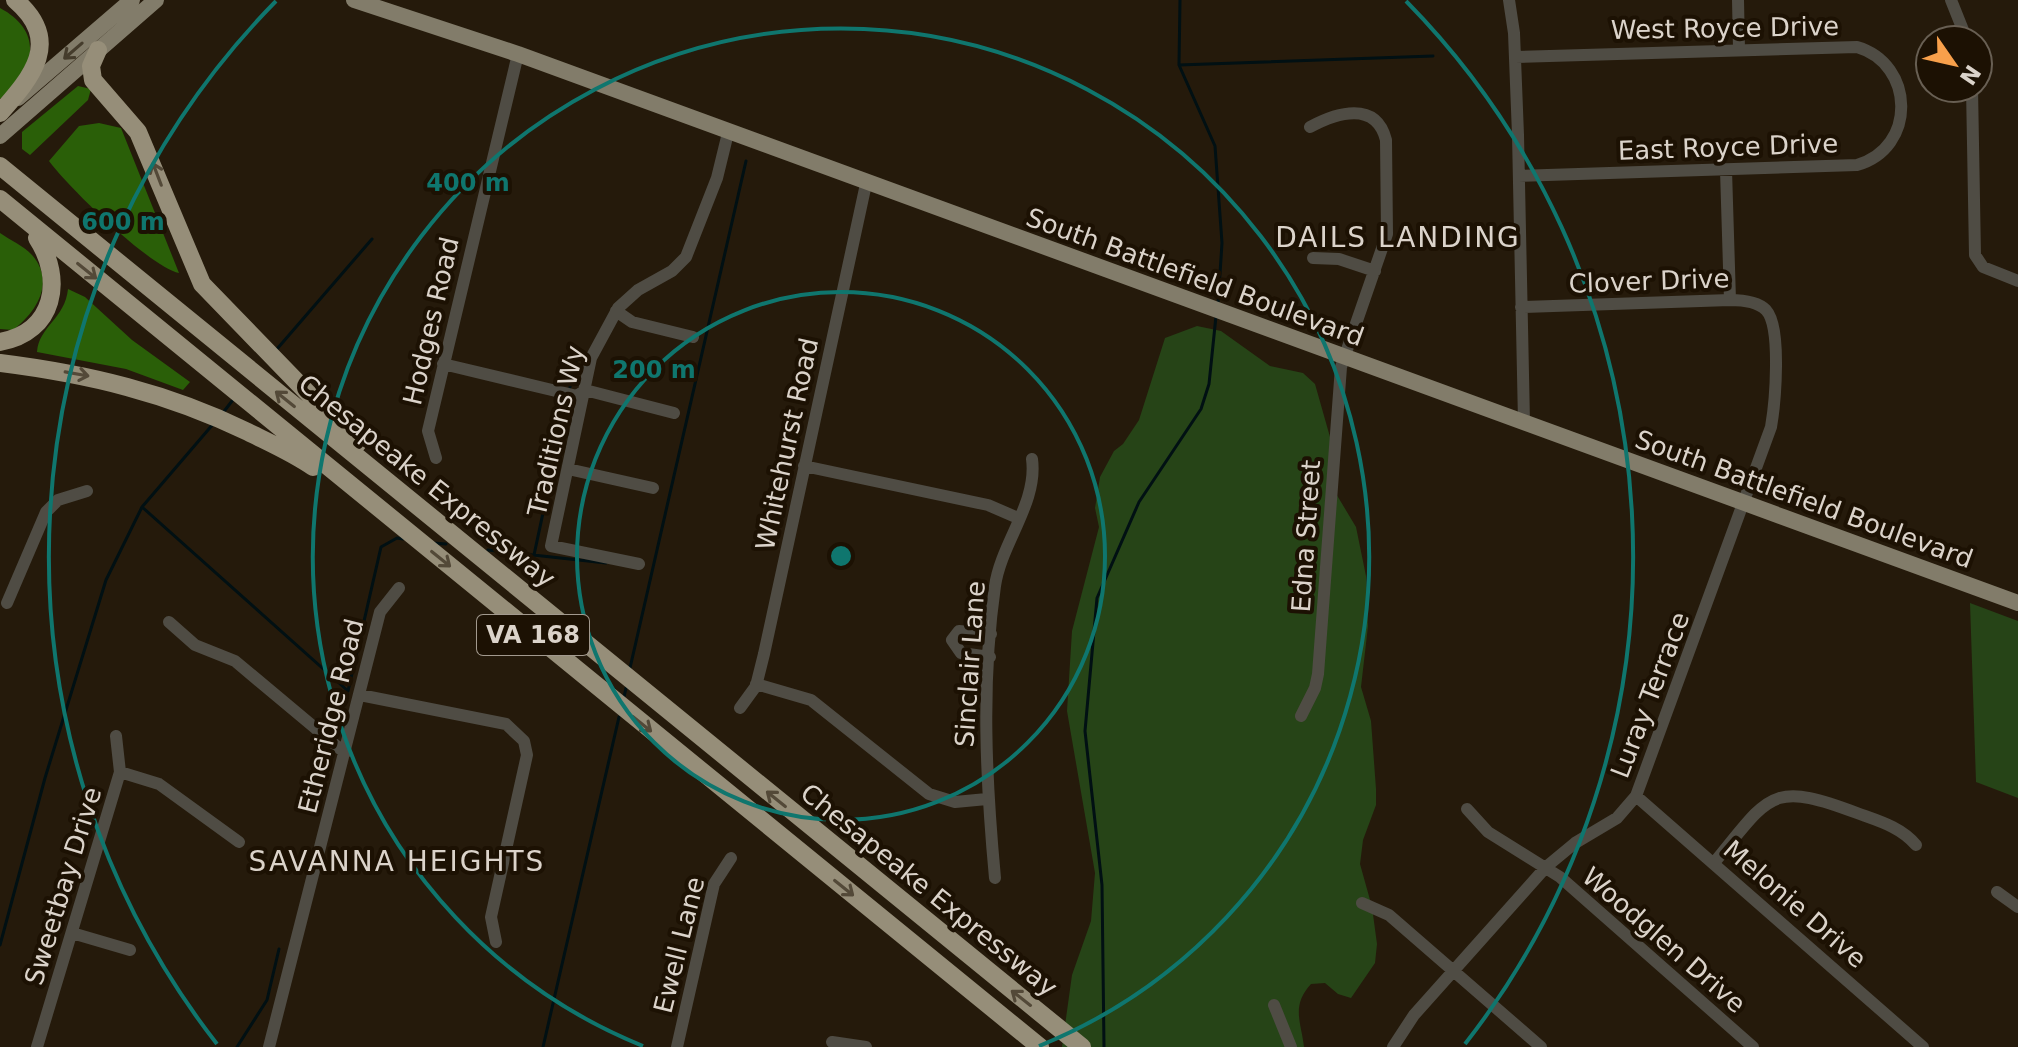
<svg xmlns="http://www.w3.org/2000/svg" width="2018" height="1047" viewBox="0 0 2018 1047" font-family="'DejaVu Sans',sans-serif">
  <rect width="100%" height="100%" fill="#251a0b"/>
  <!-- green -->
  <path fill="#264417" d="M1197,326L1221,331L1270,366L1303,373L1315,384L1330,437L1332,487L1356,527L1366,576L1368,626L1361,687L1371,721L1376,789V805L1363,840L1360,864L1372,907L1377,944L1375,963L1351,998L1338,994L1325,983L1311,984C1291,1006 1301,1021 1304,1047H1062L1072,975L1091,921L1095,873L1067,711L1072,631L1099,527L1095,508L1100,477L1114,451L1123,444L1139,420L1165,338Z
    M1970,603L2018,621V798L1976,782Z"/>
  <!-- forest -->
  <path fill="#2a5f08" d="M0,8C45,32 35,71 0,99Z
    M78,86L91,89L88,100L30,155L22,149V132Z
    M99,123L121,128L179,273C150,267 68,187 49,161L79,126Z
    M0,233C10,240 24,246 32,255C56,282 36,313 13,330L0,329Z
    M68,289L85,297L132,340L190,382L183,390L126,369L37,352C39,326 65,319 68,289Z"/>
  <g fill="none" stroke-linecap="round" stroke-linejoin="round">
    <!-- stream -->
    <path stroke="#011013" stroke-width="3" d="M1180,0L1179,65L1215,146L1222,243L1218,304
      M1179,65L1433,56
      M277,349L372,239
      M570,387L576,361
      M222,414L232,401
      M142,507L348,691L381,547L397,538L403,539
      M433,543L446,544
      M488,550L606,563
      M534,555L567,401
      M630,668L746,161
      M624,697L626,688
      M0,945L45,778L106,580L142,507L214,423
      M237,1047L267,1000L279,949
      M543,1047L619,717
      M1104,1047L1102,885L1085,731L1097,598L1139,502L1201,409L1209,384L1216,316"/>
    <!-- minor -->
    <path stroke="#4f4c44" stroke-width="12" d="M1509,0L1514,33L1518,135L1524,422
      M1738,0L1739,49
      M1951,0L1967,40
      M1515,57L1857,47C1915,64 1917,148 1857,165L1519,176
      M1972,88L1975,255L1983,267L2018,281
      M1726,170L1730,300
      M1313,258L1339,259L1375,271
      M616,311L632,322L693,337
      M443,364L577,396L585,390L674,413
      M436,458L428,431L518,54
      M804,466L988,505L1018,518
      M568,469L653,488
      M639,564L551,546L591,358L618,308L638,290L672,271L686,257L717,178L728,133
      M7,603L46,512L58,500L87,491
      M169,622L195,645L235,661L345,753
      M990,657L961,653L952,640L959,631L991,634
      M756,684L811,700L929,794L955,802L987,799
      M360,695L506,724L524,741L527,755L491,917L496,942
      M740,708L756,686L764,654L866,184
      M1301,716L1315,688L1318,674L1341,367L1387,234L1386,140C1376,100 1336,113 1310,127
      M120,772L159,784L239,842
      M1636,796L1923,1047
      M1467,809L1488,832L1560,877L1753,1047
      M1714,863C1770,795 1770,780 1857,813C1879,821 1901,827 1916,845
      M995,878C986,781 981,683 995,586C1001,543 1038,503 1032,459
      M1997,892L2018,907
      M1362,903L1389,915L1541,1047
      M72,933L130,950
      M1274,1005L1291,1047
      M832,1042L866,1047
      M37,1047L120,772L116,736
      M269,1047L380,612L399,588
      M677,1047L714,884L731,858
      M1393,1047L1414,1015L1546,867L1575,843L1617,818L1636,796L1771,427C1775,404 1782,327 1766,310C1757,301 1742,300 1730,300L1521,307"/>
    <!-- major -->
    <path stroke="#827c6a" stroke-width="16" d="M354,0L518,54L2018,603
      M18,98L132,0
      M0,136L156,0"/>
    <!-- highway -->
    <path stroke="#968e79" stroke-width="18" d="M98,50L91,66L93,80L138,132L202,284L357,444
      M0,113C32,77 63,41 15,0
      M0,166L1082,1047
      M0,199L1040,1047
      M0,342C55,332 64,279 37,238
      M0,363C88,374 168,393 248,432C270,443 293,453 313,467"/>
  </g>
  <!-- one-way arrows -->
  <defs><path id="oneway-shaft" d="M-6 0H5M1.5-3L5.5 0L1.5 3" fill="none" stroke-width="1.6" stroke-linecap="round" stroke-linejoin="round" transform="scale(2)"/></defs>
  <use stroke="#453c2c" href="#oneway-shaft" transform="translate(73 51) rotate(139)"/>
  <g stroke="#534938">
    <use href="#oneway-shaft" transform="translate(157 174) rotate(-111)"/>
    <use href="#oneway-shaft" transform="translate(87 271) rotate(39)"/>
    <use href="#oneway-shaft" transform="translate(77 374) rotate(10)"/>
    <use href="#oneway-shaft" transform="translate(285 399) rotate(-141)"/>
    <use href="#oneway-shaft" transform="translate(441 559) rotate(39)"/>
    <use href="#oneway-shaft" transform="translate(642 724) rotate(39)"/>
    <use href="#oneway-shaft" transform="translate(776 799) rotate(-141)"/>
    <use href="#oneway-shaft" transform="translate(844 888) rotate(39)"/>
    <use href="#oneway-shaft" transform="translate(1021 998) rotate(-142)"/>
  </g>
  <!-- distance rings -->
  <g fill="none" stroke="#0f766e" stroke-width="4">
    <circle cx="841" cy="556" r="264"/>
    <path d="M643 1046A528 528 0 1 1 1039 1046"/>
    <path d="M217 1044A792 792 0 0 1 276 1M1406 1A792 792 0 0 1 1465 1044"/>
  </g>
  <g text-anchor="middle" stroke-width="8" stroke-linejoin="round" paint-order="stroke">
    <!-- shield labels -->
    <rect fill="#1c1103" stroke="#a2998e" stroke-width="2" x="477" y="615" width="112" height="40" rx="6"/>
    <g font-size="24" font-weight="bold" fill="#dbd3ca">
      <text x="533" y="643">VA 168</text>
    </g>
    <!-- street labels -->
    <g font-size="26" fill="#dbd3ca" stroke="#1c1103">
      <text transform="translate(1725 28) rotate(-1)" y="9">West Royce Drive</text>
      <text transform="translate(1728 147) rotate(-2)" y="9">East Royce Drive</text>
      <text transform="translate(1195 277) rotate(20)" y="9">South Battlefield Boulevard</text>
      <text transform="translate(1649 281) rotate(-2)" y="9">Clover Drive</text>
      <text transform="translate(431 321) rotate(-77)" y="9">Hodges Road</text>
      <text transform="translate(556 431) rotate(-77)" y="9">Traditions Wy</text>
      <text transform="translate(787 444) rotate(-78)" y="9">Whitehurst Road</text>
      <text transform="translate(427 481) rotate(39)" y="9">Chesapeake Expressway</text>
      <text transform="translate(1804 499) rotate(20)" y="9">South Battlefield Boulevard</text>
      <text transform="translate(1306 536) rotate(-86)" y="9">Edna Street</text>
      <text transform="translate(970 664) rotate(-86)" y="9">Sinclair Lane</text>
      <text transform="translate(1650 695) rotate(-69)" y="9">Luray Terrace</text>
      <text transform="translate(331 716) rotate(-76)" y="9">Etheridge Road</text>
      <text transform="translate(63 886) rotate(-73)" y="9">Sweetbay Drive</text>
      <text transform="translate(929 890) rotate(39)" y="9">Chesapeake Expressway</text>
      <text transform="translate(1795 904) rotate(41)" y="9">Melonie Drive</text>
      <text transform="translate(1664 940) rotate(41)" y="9">Woodglen Drive</text>
      <text transform="translate(679 945) rotate(-76)" y="9">Ewell Lane</text>
    </g>
    <!-- neighbourhood labels -->
    <g font-size="28" letter-spacing="2" fill="#dbd3ca" stroke="#1c1103">
      <text x="1398" y="247">DAILS LANDING</text>
      <text x="397" y="871">SAVANNA HEIGHTS</text>
    </g>
  </g>
  <circle cx="841" cy="556" r="12" fill="#0f766e" stroke="#1c1103" stroke-width="4"/>
  <g font-size="24" text-anchor="middle" font-weight="bold" fill="#0f766e" stroke="#1c1103" stroke-width="8" stroke-linejoin="round" paint-order="stroke">
    <text x="468" y="191">400 m</text>
    <text x="123" y="230">600 m</text>
    <text x="654" y="378">200 m</text>
  </g>
  <!-- north arrow -->
  <g transform="translate(1954 64) rotate(124)"><circle r="38" fill="#1c1103" stroke="#685f53" stroke-width="2"/>
  <path d="M0-6L14 30L0 20L-14 30Z" fill="#f8a04b"/>
  <text y="-12" font-size="22" font-weight="bold" text-anchor="middle" fill="#dbd3ca">N</text>
  </g>
</svg>
